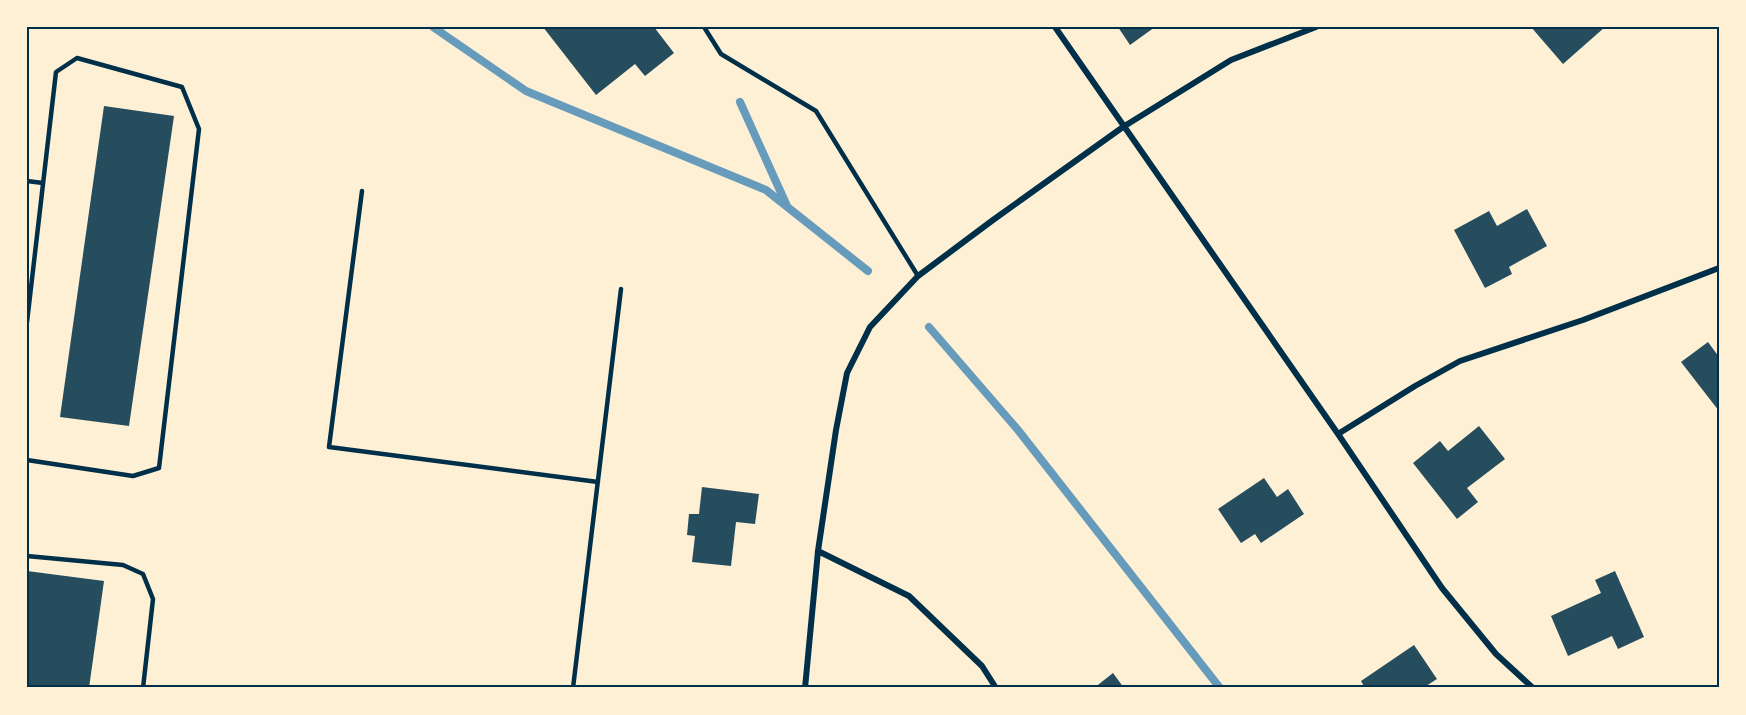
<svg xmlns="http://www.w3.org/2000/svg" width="1746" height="715" viewBox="0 0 1746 715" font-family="Merriweather,serif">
  <rect width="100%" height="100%" fill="#fdf0d5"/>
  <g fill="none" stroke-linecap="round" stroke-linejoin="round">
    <!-- stream -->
    <path stroke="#669bbc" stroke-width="8" d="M433,27L526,91L766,190L868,271
      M740,102L787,206
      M929,327L1018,430L1220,688"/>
  </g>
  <!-- building -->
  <path fill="#264d5e" d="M543,27H654L674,53L645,76L635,64L596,95Z
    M1118,27H1155L1130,45Z
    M1531,27H1605L1563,64Z
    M104,106L174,116L129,426L60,417Z
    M1527,209L1547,246L1509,267L1512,274L1485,288L1454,230L1489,211L1497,226Z
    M1708,342L1719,357V411L1681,362Z
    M1479,426L1505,459L1467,488L1478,502L1457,519L1413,463L1440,441L1448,451Z
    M1264,478L1277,497L1288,489L1304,514L1261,543L1255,534L1241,543L1218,509Z
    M702,487L759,494L755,524L736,522L731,566L692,562L695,536L687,535L689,514H699Z
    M27,571L104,581L89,688H27Z
    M1615,571L1644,637L1618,649L1612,636L1568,656L1551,616L1601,593L1595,580Z
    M1414,645L1437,679L1423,688H1365L1361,681Z
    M1113,673L1124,688H1094Z"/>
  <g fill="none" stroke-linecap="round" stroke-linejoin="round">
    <!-- service -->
    <path stroke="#003049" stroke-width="4.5" d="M704,27L721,54L816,111L918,276
      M27,181L43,183
      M362,191L329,447L598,482
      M27,322L56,72L77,58L182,87L199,129L159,468L133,476L27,460
      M27,556L123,565L143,574L153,599L143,688
      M573,688L621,289"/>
    <!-- minor -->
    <path stroke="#003049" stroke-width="6" d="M1055,27L1338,434L1442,588L1496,654L1533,688
      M1338,434L1415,386L1460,361L1583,320L1719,268
      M818,551L909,596L982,666L996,688
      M805,688L818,551L836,430L847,373L870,327L918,276L993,220L1123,127L1231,60L1316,27"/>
  </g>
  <!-- border -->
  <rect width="1746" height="715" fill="none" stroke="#fdf0d5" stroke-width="57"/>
  <rect x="28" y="28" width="1690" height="658" fill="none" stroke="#003049" stroke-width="2"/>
</svg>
